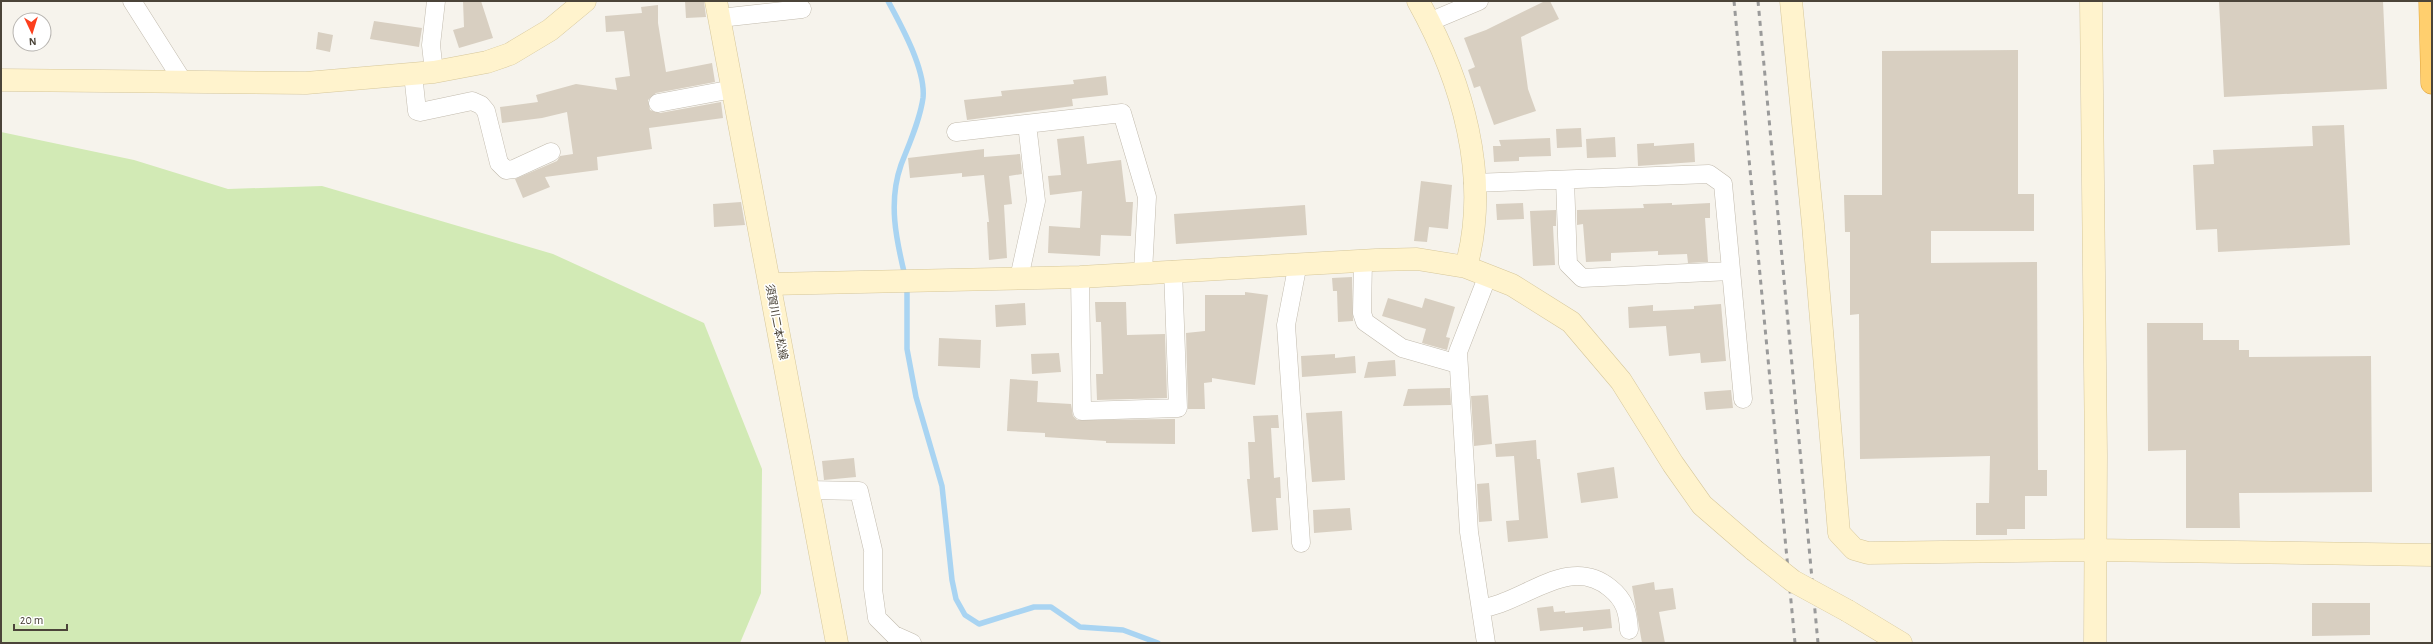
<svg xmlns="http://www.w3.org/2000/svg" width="2433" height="644" viewBox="0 0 2433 644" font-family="'Alegreya Sans','Noto Sans JP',sans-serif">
  <rect width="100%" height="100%" fill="#f6f3ec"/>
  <!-- green -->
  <path fill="#d2eab5" d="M1,132L134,160L228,189L322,186L553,254L704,323L762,469L761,593L740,643H1Z"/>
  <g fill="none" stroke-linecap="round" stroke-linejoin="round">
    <!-- stream -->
    <path stroke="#a9d4f2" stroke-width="5.5" d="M888,1C901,25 926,70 923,98C920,120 909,144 901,165C888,202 896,239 905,276
      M907,286V349L916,397L942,486L952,580L956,599L965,615L979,624L1034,607H1051L1080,627L1123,630L1158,643"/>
  </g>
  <!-- building -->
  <path fill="#d8cfc1" d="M463,1H481L493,38L459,48L453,30L464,27Z
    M685,1H704L706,17L686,18Z
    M1545,1H1550L1559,19L1521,37L1528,89L1536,111L1494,125L1480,86L1474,88L1468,70L1475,67L1464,38L1486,30Z
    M2242,1H2383L2387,89L2224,97L2219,2Z
    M658,5V23L666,72L712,63L715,82L656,93L648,100L650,110L660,113L721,102L723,118L649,128L652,149L597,157L598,170L545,177L550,187L523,198L515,179L557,161L560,156L573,154L567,112L542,118L502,123L500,107L538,102L536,95L576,84L617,90L615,78L630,76L624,31L606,32L605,16L642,13L641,7Z
    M374,21L422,28L419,47L370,39Z
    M318,32L333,35L330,52L316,49Z
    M2018,50V194H2034V231H1931V263L2037,262L2038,470H2047V496H2025V529H2007V535H1976V503H1989L1990,456L1860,459L1859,314L1850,315V232H1845L1844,195H1882V51Z
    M1106,76L1108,95L1072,99L1073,106L967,120L964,100L1002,96L1001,91L1074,84L1073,80Z
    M2344,125L2350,245L2218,252L2217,229L2196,230L2193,165L2214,164L2213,150L2313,146L2312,126Z
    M1581,128L1582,147L1557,148L1556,129Z
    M1084,136L1087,164L1121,160L1126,202H1133L1131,236L1101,235L1100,256L1048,253L1049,226L1080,228L1082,191L1050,195L1048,176L1061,175L1057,139Z
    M1615,137L1616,157L1587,158L1586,139Z
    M1550,138L1551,156L1519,157V161L1494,162L1493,146H1501L1499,140Z
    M1654,143V146L1694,143L1695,162L1638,166L1637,144Z
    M984,149V157L1020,154L1022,174L1009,176L1012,204L1004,205L1007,258L989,260L987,222H989L984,175L962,177V173L910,178L908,158Z
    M1421,181L1452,185L1448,229L1429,227L1427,242L1414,241Z
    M741,202L745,225L714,227L713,204Z
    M1523,203L1524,219L1497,220L1496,204Z
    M1672,203V205L1710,203V218H1705L1708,262L1688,263L1687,254L1658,255V251L1611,253V261L1586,262L1583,224L1577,225V210L1644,208L1643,204Z
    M1305,205L1307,235L1176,244L1174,214Z
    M1556,210V226H1553L1555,265L1533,266L1530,211Z
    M1352,277L1353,321L1338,322L1337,291H1333L1332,278Z
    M1245,292L1268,295L1255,385L1212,378V382L1204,383L1205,409H1188L1186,333L1205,331V295H1245Z
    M1388,298L1422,308L1425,298L1455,307L1446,337L1450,338L1447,350L1422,343L1426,329L1382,316Z
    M1095,302H1126L1127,335L1165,334L1167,398L1097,400L1096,374H1103L1101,322H1096Z
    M1025,303L1026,325L996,327L995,305Z
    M1721,304L1726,361L1701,363L1700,353L1669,356L1666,326L1629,328L1628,307L1653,305V311L1694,309V306Z
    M2147,323H2203V340H2239V350H2249V357L2371,356L2372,492L2239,493L2240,528H2186V450L2148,451Z
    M939,338L981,340L980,368L938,366Z
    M1059,353L1061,372L1032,374L1031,354Z
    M1335,354V358L1355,356L1356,373L1302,377L1301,356Z
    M1395,360L1396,376L1364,378L1368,362Z
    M1010,379L1038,381L1037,402L1071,404L1073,416L1077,420L1175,419V444L1106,443V441L1045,437V433L1007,431Z
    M1450,388L1451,405L1403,406L1408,389Z
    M1731,390L1733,408L1706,410L1704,392Z
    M1488,395L1492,444L1474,446L1471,396Z
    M1342,411L1345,480L1312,482L1306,413Z
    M1278,415L1279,428H1271L1274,478L1280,477L1281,498H1276L1278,530L1252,532L1247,479H1250L1248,442H1255L1253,416Z
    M1536,440L1537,459H1540L1548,538L1508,542L1506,521L1519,520L1514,456L1496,457L1495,444Z
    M854,458L856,477L824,480L822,461Z
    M1614,467L1618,498L1581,503L1577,473Z
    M1489,483L1492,521L1479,522L1477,484Z
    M1350,508L1352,530L1314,533L1313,510Z
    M1654,582L1655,590L1673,588L1676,609L1659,612L1665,643H1642L1632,586Z
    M2312,603H2370V635L2312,636Z
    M1553,606L1554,612L1565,611V613L1610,609L1612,628L1583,631V627L1540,631L1537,608Z"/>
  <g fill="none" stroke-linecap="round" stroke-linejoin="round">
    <!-- street casing -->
    <g stroke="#c2bbae" stroke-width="19">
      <path id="street" d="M132,1L184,83
        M720,18L802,9
        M1429,22L1479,1
        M434,72L431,45L436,1
        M413,74L417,111L420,112L472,101L481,105L486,111L499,163L506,170L514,169L551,152
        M658,103L733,89
        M956,132L1122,113L1147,197L1143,272
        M1565,180L1568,264L1582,278L1731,271
        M1473,183L1709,174L1723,184L1743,399
        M1363,260L1362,313L1365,322L1402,348L1458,364
        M1298,263L1286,325L1301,543
        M1080,277L1082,411L1178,408L1173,270
        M1019,278L1036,201L1027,124
        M808,490L859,491L873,550V589L877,618L894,635L912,643
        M1481,609C1489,607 1497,605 1504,602C1537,590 1575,559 1610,588C1625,600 1628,612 1629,630
        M1486,643L1469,532L1458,352L1488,275"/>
    </g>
    <!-- secondary casing -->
    <g stroke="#d6c79b" stroke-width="23">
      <path id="secondary" d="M716,1L837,643
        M1418,1C1462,80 1491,177 1466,267
        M1791,1L1813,224L1839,533L1854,549L1868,553L2094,550L2432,555
        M2091,1L2096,455L2095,643
        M1,80L306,83L434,72L487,62L510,54L550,30L585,1
        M770,284L1080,277L1376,260L1417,259L1466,267L1512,285L1571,322L1621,381L1673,464L1702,505L1754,550
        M1848,611L1901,643"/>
    </g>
    <!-- highway casing -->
    <g stroke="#e0a43c" stroke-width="23">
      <path id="highway" d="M2430,1L2432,83"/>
    </g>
    <!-- street -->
    <use href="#street" stroke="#fff" stroke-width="18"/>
    <!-- secondary -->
    <use href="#secondary" stroke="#fff3cd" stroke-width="22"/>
    <!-- highway -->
    <use href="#highway" stroke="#ffcf6e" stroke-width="22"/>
    <!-- rail -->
    <path stroke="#9a9a9a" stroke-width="3" stroke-dasharray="5 5" stroke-linecap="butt" d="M1734,1L1795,643
      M1758,1L1818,643"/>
    <!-- secondary-bridge casing -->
    <g stroke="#d6c79b" stroke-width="23" stroke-linecap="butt">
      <path id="secondary-bridge" d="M1754,550L1793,581L1848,611"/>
    </g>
    <!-- secondary-bridge -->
    <use href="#secondary-bridge" stroke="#fff3cd" stroke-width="22"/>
  </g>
  <g text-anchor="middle" stroke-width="3" stroke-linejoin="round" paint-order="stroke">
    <!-- street labels -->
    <g font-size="11" fill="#4b4439" stroke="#fff">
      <text transform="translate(777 322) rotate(79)" y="4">須賀川二本松線</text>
    </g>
  </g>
  <!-- border -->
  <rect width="2433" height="644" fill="none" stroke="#4b4439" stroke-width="4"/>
  <!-- north arrow -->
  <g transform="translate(32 32) rotate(176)"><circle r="19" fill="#ffffff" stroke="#b7b4b0"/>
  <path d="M0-3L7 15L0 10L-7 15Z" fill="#fc3f1d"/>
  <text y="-6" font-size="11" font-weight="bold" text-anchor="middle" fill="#4b4439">N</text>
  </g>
  <!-- scale -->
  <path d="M14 624v6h53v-6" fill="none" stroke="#4b4439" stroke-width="2"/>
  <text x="20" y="624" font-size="12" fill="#4b4439" stroke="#ffffff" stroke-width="3" paint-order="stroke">20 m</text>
</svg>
